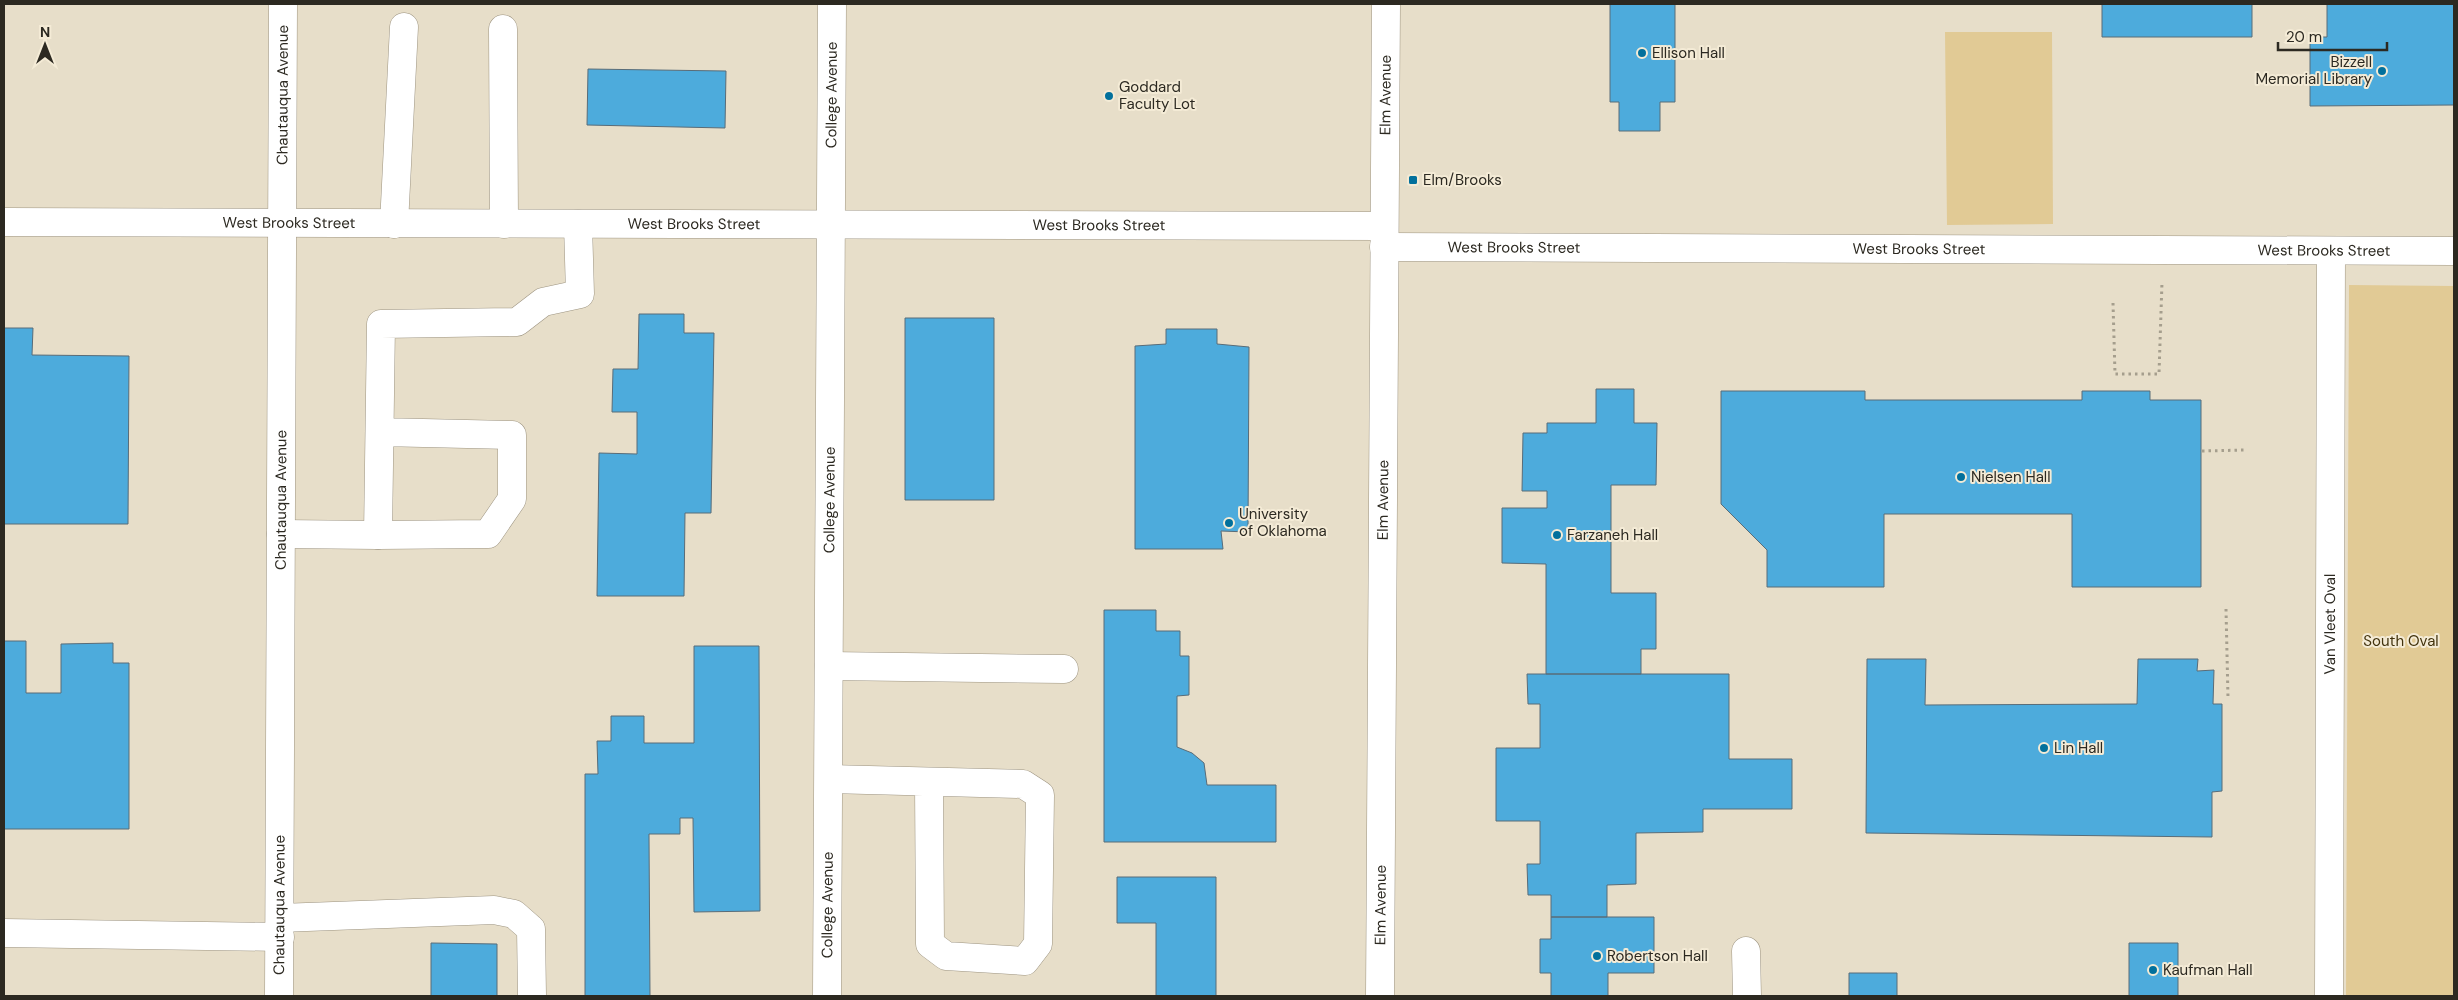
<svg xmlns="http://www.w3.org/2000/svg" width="2458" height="1000" viewBox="0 0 2458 1000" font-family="'DM Sans',sans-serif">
  <rect width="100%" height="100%" fill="#e7dec9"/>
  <!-- green -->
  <path fill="#e1ca95" d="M1945,32H2052L2053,224L1947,225Z
    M2349,285L2454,286V996H2346Z"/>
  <!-- building -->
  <path fill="#4dabdc" stroke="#596c78" d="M1610,4H1675V102H1660V131H1619V102H1610Z
    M2102,4H2252V37H2102Z
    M2327,4H2454V105L2310,106V37H2327Z
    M588,69L726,71L725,128L587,125Z
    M639,314H684V333H714L711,513H685L684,596H597L599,453L637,454V412H612L613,369H638Z
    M905,318H994V500H905Z
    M4,328H33L32,355L129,356L128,524H4Z
    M1166,329H1217V344L1249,347L1248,532L1221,531L1223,549H1135V346L1166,344Z
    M1596,389H1634V423H1657L1656,485H1611V593H1656V649H1641V674H1546V564L1502,563V508H1547V491H1522L1523,433H1547V423H1596Z
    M1721,391H1865V400H2082V391H2150V400H2201V587H2072V514H1884V587H1767V550L1721,504Z
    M1104,610H1156V631H1180V656H1189V695L1177,696V747L1192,753L1204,763L1207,785H1276V842H1104Z
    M4,641H26V693H61V644L113,643V663H129V829H4Z
    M694,646H759L760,911L694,912L693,818H680V834H649L650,996H585V774H598L597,741H611V716H644V743H694Z
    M1867,659H1926L1925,705L2137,704L2138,659H2198L2197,671L2214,670L2213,704H2222V791L2212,792V837L1866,833Z
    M1527,674H1729V759H1792V809H1703V832L1636,833V884L1607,885V917H1551V895H1528L1527,864H1540V821H1496V748H1540V704H1528Z
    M1117,877H1216V996H1156V923H1117Z
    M1551,917H1654V973H1608V996H1551V973H1540V939H1551Z
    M431,943L497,944V996H431Z
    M2129,943H2178V996H2129Z
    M1849,973H1897V996H1849Z"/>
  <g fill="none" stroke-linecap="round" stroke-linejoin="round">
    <!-- minor casing -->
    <g stroke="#9d9481" stroke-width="29">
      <g id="minor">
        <path d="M503,29L504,224"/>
        <path id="s1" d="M4,222L1384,226"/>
        <path d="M394,224L404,27"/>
        <path id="s2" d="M1384,247L2454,251"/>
        <path d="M380,432L512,435V499L488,534L378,535L381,324L517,322L543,302L580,294L578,224"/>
        <path d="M281,534L378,535"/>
        <path d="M829,666L1064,669"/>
        <path d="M829,779L1023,784L1040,795L1038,944L1025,961L946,956L930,944L929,782"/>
        <path d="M280,918L494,910L514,914L531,929L532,996"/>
        <path d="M4,933L280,937"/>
        <path d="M1746,951L1747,996"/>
        <path id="s3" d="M279,996L283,4"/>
        <path id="s4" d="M827,996L832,4"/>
        <path id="s5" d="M1380,996L1386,4"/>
        <path id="s6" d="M2329,996L2331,252"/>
      </g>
    </g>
    <!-- path -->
    <path stroke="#a59e8d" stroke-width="3" stroke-dasharray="2.5 4" stroke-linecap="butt" d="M2113,303L2115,374H2159L2162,282
      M2202,451L2246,450
      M2226,609L2228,698"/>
    <!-- minor -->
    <use href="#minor" stroke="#fff" stroke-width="28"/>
  </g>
  <!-- markers -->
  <g fill="#02709c" stroke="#f4ebd6" stroke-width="2">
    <circle cx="1642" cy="53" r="5"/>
    <circle cx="2382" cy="71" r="5"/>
    <circle cx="1109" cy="96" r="5"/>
    <rect x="1408" y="175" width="10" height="10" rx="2.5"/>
    <circle cx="1961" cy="477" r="5"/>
    <circle cx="1229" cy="523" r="5"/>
    <circle cx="1557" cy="535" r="5"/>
    <circle cx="2044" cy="748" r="5"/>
    <circle cx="1597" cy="956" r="5"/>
    <circle cx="2153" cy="970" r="5"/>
  </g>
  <g text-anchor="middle" stroke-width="4" stroke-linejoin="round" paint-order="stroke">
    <!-- poi labels -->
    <g font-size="15" fill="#2c2921" stroke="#f4ebd6" text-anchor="start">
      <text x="1652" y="58">Ellison Hall</text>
      <text x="2372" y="67" text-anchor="end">Bizzell<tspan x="2372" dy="17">Memorial Library</tspan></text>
      <text x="1119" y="92">Goddard<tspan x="1119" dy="17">Faculty Lot</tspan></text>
      <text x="1423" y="185">Elm/Brooks</text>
      <text x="1971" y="482">Nielsen Hall</text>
      <text x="1239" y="519">University<tspan x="1239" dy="17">of Oklahoma</tspan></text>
      <text x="1567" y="540">Farzaneh Hall</text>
      <text x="2054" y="753">Lin Hall</text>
      <text x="1607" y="961">Robertson Hall</text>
      <text x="2163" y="975">Kaufman Hall</text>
    </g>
    <!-- street labels -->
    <g font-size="15" fill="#2c2921" stroke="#f4ebd6">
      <text dy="5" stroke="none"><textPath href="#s3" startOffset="901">Chautauqua Avenue</textPath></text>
      <text dy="5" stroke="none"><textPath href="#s4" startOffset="901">College Avenue</textPath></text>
      <text dy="5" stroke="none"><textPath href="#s5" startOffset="901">Elm Avenue</textPath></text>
      <text dy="5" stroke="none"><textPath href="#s1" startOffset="285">West Brooks Street</textPath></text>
      <text dy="5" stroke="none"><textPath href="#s1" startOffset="690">West Brooks Street</textPath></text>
      <text dy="5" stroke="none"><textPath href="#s1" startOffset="1095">West Brooks Street</textPath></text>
      <text dy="5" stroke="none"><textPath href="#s2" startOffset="130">West Brooks Street</textPath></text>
      <text dy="5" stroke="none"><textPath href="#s2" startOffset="535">West Brooks Street</textPath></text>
      <text dy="5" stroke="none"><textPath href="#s2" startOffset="940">West Brooks Street</textPath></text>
      <text dy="5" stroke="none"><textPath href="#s3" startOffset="496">Chautauqua Avenue</textPath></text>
      <text dy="5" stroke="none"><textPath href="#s4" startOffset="496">College Avenue</textPath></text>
      <text dy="5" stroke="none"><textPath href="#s5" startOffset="496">Elm Avenue</textPath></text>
      <text dy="5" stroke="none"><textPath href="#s6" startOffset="372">Van Vleet Oval</textPath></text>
      <text dy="5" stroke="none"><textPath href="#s3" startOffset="91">Chautauqua Avenue</textPath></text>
      <text dy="5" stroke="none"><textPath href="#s4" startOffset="91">College Avenue</textPath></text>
      <text dy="5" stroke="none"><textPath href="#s5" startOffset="91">Elm Avenue</textPath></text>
    </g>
    <!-- park labels -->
    <g font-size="15" fill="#42330d" stroke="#f4ebd6">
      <text x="2401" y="646">South Oval</text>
    </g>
  </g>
  <!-- border -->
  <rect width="2458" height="1000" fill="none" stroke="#2c2921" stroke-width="10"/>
  <!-- north arrow -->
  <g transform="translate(45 45)" stroke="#f4ebd6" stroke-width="4" paint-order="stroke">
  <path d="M0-4L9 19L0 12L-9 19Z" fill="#2c2921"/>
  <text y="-8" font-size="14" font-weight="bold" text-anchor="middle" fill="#2c2921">N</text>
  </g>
  <!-- scale -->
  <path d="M2278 42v8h109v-8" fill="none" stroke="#2c2921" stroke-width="2.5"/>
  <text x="2286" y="42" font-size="15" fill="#2c2921" stroke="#f4ebd6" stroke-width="4" paint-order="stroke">20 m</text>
</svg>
